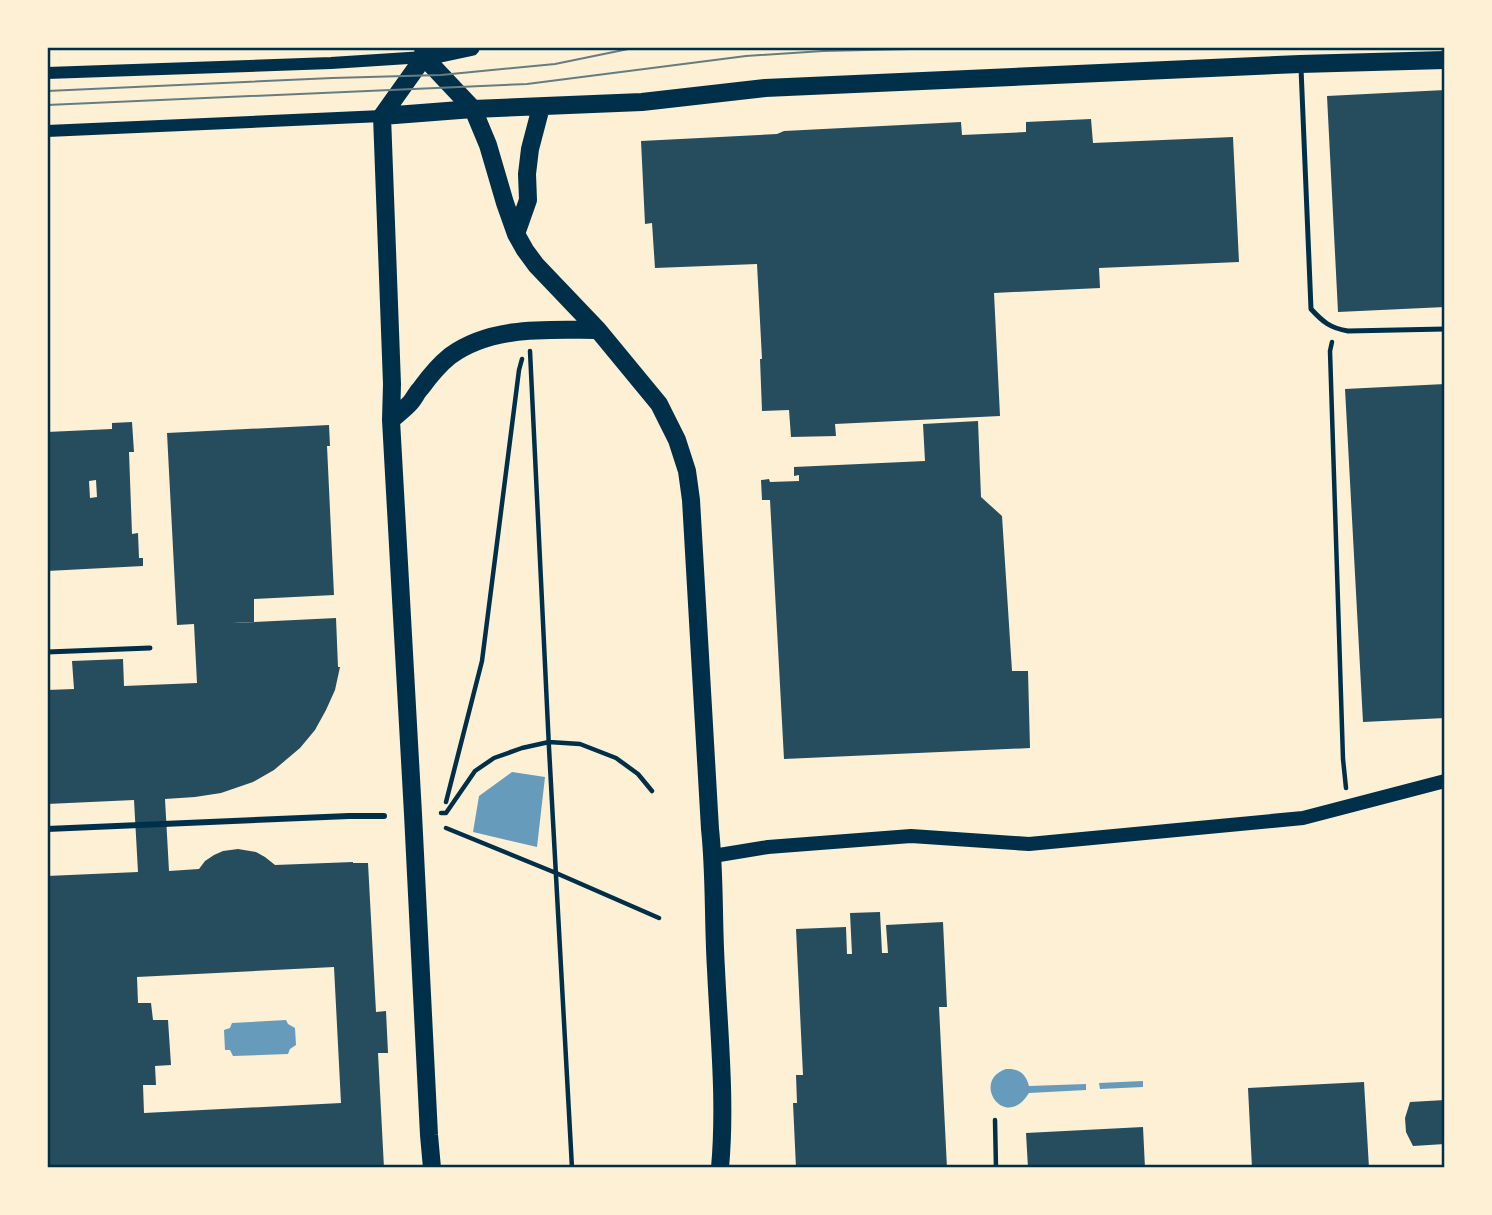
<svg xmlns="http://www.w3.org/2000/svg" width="1492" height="1215" viewBox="0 0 1492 1215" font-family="'Asap Condensed',sans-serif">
  <rect width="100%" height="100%" fill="#fdf0d5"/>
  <!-- water -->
  <path fill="#669bbc" d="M512,772L545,777L537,847L473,832L479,796Z
    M286,1020L288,1024L295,1028L296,1045L290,1049L288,1054L233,1056L230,1050H225L224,1030L230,1028L232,1023Z
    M1006,1069C1019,1068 1026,1074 1029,1086L1086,1084V1090L1029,1093C1005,1132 970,1081 1006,1069Z
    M1143,1081V1087L1100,1089L1099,1083Z"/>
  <!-- building -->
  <path fill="#264d5e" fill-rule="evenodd" d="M1445,90V307L1338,312L1327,96Z
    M1091,119L1093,143L1233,137L1239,262L1099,268L1100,288L994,293L1000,416L835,424L836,436L791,437L789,410L762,411L760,359H762L757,264L655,268L652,223L645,224L641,141L777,134L784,131L961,122L962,135L1026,132V122Z
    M1445,384V718L1363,722L1345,389Z
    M978,421L981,497L1002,516L1012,671H1028L1030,748L784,759L770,500H762L761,480L769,479L770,482L799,481V475L794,476V467L925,461L923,424Z
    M132,422L134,452H129L132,534L138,533L139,558H143V566L47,571V432L112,429V423ZM96,480L97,497L90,498L89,481Z
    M329,425L330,446H327L334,595L254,599V622L233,623L336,618L338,667H340L335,690L326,710L315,730L300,748L274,770L253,782L221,793L195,797L165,799L169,871L199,869L205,861L214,855L223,851L238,849L256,852L265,857L275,865L353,862V863H368L376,1012L386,1011L388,1053H378L384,1168H47V876L138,872L134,800L47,804V690L74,689L72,661L123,659L124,686L197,683L194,624L177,625L167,433ZM334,967L341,1103L144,1113L143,1085H156L155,1066L171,1065L168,1020H153L151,1003H138L137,977Z
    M880,912L882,953H888L886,925L943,922L947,1007H939L947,1168H796L793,1103H797L796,1075H803L796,929L846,927L847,954H852L850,913Z
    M1364,1082L1369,1168H1252L1248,1088Z
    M1445,1100V1144L1413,1146L1406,1132L1405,1118L1410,1102Z
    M1143,1127L1145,1168H1028L1026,1133Z"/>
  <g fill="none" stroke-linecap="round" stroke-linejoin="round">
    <!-- path -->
    <path stroke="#003049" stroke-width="4.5" d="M1332,342L1330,351L1343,759L1346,788
      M530,351L549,748L572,1168
      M446,802L482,661L519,370L522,359
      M441,813H446L475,771L494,758L522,748L549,742L580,744L616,758L638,774L652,791
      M446,828L556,873L659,918
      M995,1120L996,1168"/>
    <!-- service -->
    <path stroke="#003049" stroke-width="5" d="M1301,68L1311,309C1323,322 1330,328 1348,331L1445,329
      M47,652L150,648"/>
    <!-- pedestrian -->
    <path stroke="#003049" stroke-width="6" d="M47,829L349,816H384"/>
    <!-- tertiary -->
    <path stroke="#003049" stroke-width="12" d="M47,73L331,63L424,57
      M47,131L382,116"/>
    <!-- secondary -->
    <path stroke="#003049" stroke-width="14" d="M713,856L768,847L911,836L1029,844L1303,818L1445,781"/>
    <!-- primary -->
    <path stroke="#003049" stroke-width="18" d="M423,47L424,57L473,109L488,145L505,203L516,234L525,250L536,265L598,330L659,404L677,440L687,471L691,500L710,829C715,875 713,922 716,969C719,1035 726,1102 720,1168
      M424,57L382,116L392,384L391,420L413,814L429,1135L432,1168
      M424,57L471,47
      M382,116L473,109L642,102L765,88L1300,64L1445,60
      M516,234L528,200L527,174L530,149L541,107
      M391,420C398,414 406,408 411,402C415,397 417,392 421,388C429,377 440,364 450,356C492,325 550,330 598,330"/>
    <!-- tram -->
    <path stroke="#657d81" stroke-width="2" d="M47,91L332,78L441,75L555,64L638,47
      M47,105L527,84L746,56L823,51L1000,47"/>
  </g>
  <!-- border -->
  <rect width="1492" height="1215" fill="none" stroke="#fdf0d5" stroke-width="98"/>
  <rect x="49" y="49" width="1394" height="1117" fill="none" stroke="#003049" stroke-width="2.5"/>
</svg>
